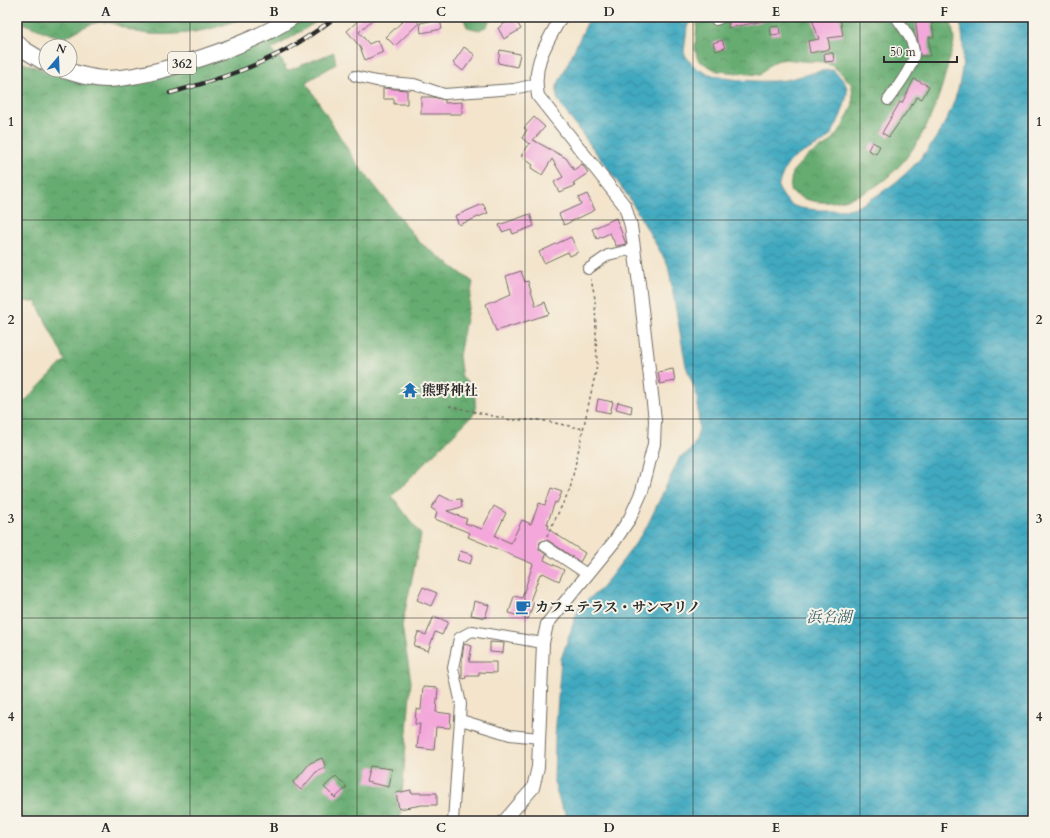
<svg xmlns="http://www.w3.org/2000/svg" width="1050" height="838" viewBox="0 0 1050 838" font-family="Cardo,'Noto Serif JP',serif">
  <defs>
    <pattern id="forest-crowns" width="20" height="18" patternUnits="userSpaceOnUse"><rect width="20" height="18" fill="#66ac71"/><path d="M2 6a3 3 0 1 1 6 0M12 15a3 3 0 1 1 6 0" fill="none" stroke="#548c5d"/></pattern>
    <pattern id="water-waves" width="16" height="10" patternUnits="userSpaceOnUse"><rect width="16" height="10" fill="#40a9c0"/><path d="M0 5q4-4 8 0t8 0" fill="none" stroke="#368a9c"/></pattern>
  </defs>
  <rect width="100%" height="100%" fill="#f7f3e8"/>
  <filter id="ink" filterUnits="userSpaceOnUse"><feTurbulence type="fractalNoise" baseFrequency=".025" numOctaves="2"/><feDisplacementMap in="SourceGraphic" scale="8" xChannelSelector="R" yChannelSelector="G"/><feConvolveMatrix kernelMatrix="1 2 1 2 8 2 1 2 1" color-interpolation-filters="sRGB"/></filter>
  <filter id="wash" filterUnits="userSpaceOnUse"><feTurbulence type="fractalNoise" baseFrequency=".012" numOctaves="4" result="noise"/><feDisplacementMap in="SourceGraphic" scale="16" xChannelSelector="R" yChannelSelector="G"/><feGaussianBlur stdDeviation="0.9" result="paint"/><feColorMatrix in="noise" values="0 0 0 0 0 0 0 0 0 0 0 0 0 0 0 0 0 1.4 0 .05"/><feComposite in="paint" operator="in"/></filter>
  <g filter="url(#wash)">
    <rect width="100%" height="100%" fill="#f3e4cb"/>
    <!-- forest -->
    <path fill="url(#forest-crowns)" stroke="#486c4e" d="M17,17H244C216,31 168,39 137,32C127,30 116,23 105,22C91,21 75,32 63,39L17,21Z
      M306,17H324L271,50L282,61L287,71L334,52L336,64L306,82L355,161L419,242L473,282L459,356L462,378L474,386L476,412L392,496L421,535L402,626L411,681L400,821H17V400L24,402L65,360L36,302L17,301V61L81,82L126,85L242,52Z
      M463,17H492L487,26L479,30L467,27Z
      M703,17H950C951,24 954,34 954,41C953,50 949,59 947,68C934,121 905,183 847,199C827,205 807,203 790,191L792,172L806,157L831,142L843,126L853,105L852,85C845,77 834,64 823,62C816,61 808,62 801,61C780,58 775,58 760,75L717,71L698,60L695,49L697,24Z"/>
    <!-- water -->
    <path fill="url(#water-waves)" stroke="#366a76" d="M590,17H692L687,27L684,53C687,58 691,64 695,67C713,81 764,83 785,80C802,77 816,70 833,70C838,75 846,81 847,89C848,101 836,130 828,138C818,148 799,151 789,163C783,170 781,179 778,187C789,209 797,208 820,210C831,210 845,211 856,207C866,203 876,196 885,190C939,153 976,84 959,17H1033V821H570L561,806L554,782L555,738L561,659L579,607L602,588L633,547L648,524L680,457L689,452L695,443L699,429L697,396L686,366L668,265L628,196L565,111L557,98V86Z"/>
    <g id="blocks">
      <!-- building -->
      <path fill="#f3a7da" d="M362,17H375L359,32L369,44L378,40L383,52L365,60L360,47L347,31Z
        M407,17H413L419,23L395,46L386,37Z
        M514,17L521,29L504,39L498,28Z
        M738,17H769V20L728,28L729,20L738,19Z
        M819,17H840L843,36L828,38L830,49L810,53L808,41L819,39L812,19Z
        M915,17H931L934,37H929L930,56H920Z
        M440,19L442,29L421,33L420,23Z
        M779,26L780,34L771,35L770,27Z
        M722,40L725,48L716,51L713,43Z
        M464,47L475,55L463,71L453,63Z
        M500,50L520,54L517,67L498,63Z
        M824,53H833L834,61L825,62Z
        M914,79L929,86L922,99L917,97L889,137L882,133L900,102L902,103Z
        M383,88L407,90V104H394V99H383Z
        M421,97H433L445,100V103L462,102V114H421Z
        M534,117L545,127L533,140L566,158L574,170L582,164L588,173L573,183L575,186L559,192L554,182L563,177L552,159L542,175L531,168L533,165L521,156L530,143L529,144L522,138L527,130L524,128Z
        M872,142L880,146L876,154L868,150Z
        M587,194L595,210L564,225L559,214L581,204L578,198Z
        M483,204L488,213L459,225L455,216Z
        M530,214L534,226L513,234L511,229L502,232L499,225Z
        M616,218L626,244L616,246L610,233L597,239L592,229Z
        M571,237L578,252L570,256L568,252L544,263L539,252Z
        M521,271L525,282L528,281L536,306L545,302L549,314L496,331L486,304L511,293L506,276Z
        M673,369L675,381L660,384L658,372Z
        M598,399L613,402L610,413L596,410Z
        M618,402L632,406L631,413L616,409Z
        M551,488L562,492L557,503L555,502L547,524L549,525L548,529L585,553L580,562L549,541L545,540L540,542L539,549L546,555L544,560L564,570L559,581L543,573L542,574H540L530,601L534,602L528,619L509,613L514,596L522,598L533,564L468,537L470,533L435,519L437,512L431,508L440,495L450,500L461,499L462,507L447,511L467,519L465,523L482,529L494,506L506,513L495,536L511,543L522,520L531,524L539,503L545,505Z
        M460,551L473,555L470,564L457,560Z
        M423,587L437,593L431,606L417,600Z
        M474,601L489,605L485,618L471,615Z
        M434,616L448,622L442,635L435,632L428,651L414,646L418,632L426,635Z
        M490,642L504,643L503,653L490,652Z
        M464,644L472,646L469,662H496V673L479,672V676H466L465,679L462,678V658Z
        M423,687L438,688L436,712L451,714L450,728L436,727L434,750L417,748L420,724H415L416,709L421,710Z
        M322,758L326,768L316,772L301,790L293,783L310,763Z
        M370,766L392,769L389,787L366,782Z
        M336,776L347,787L335,798L324,787Z
        M411,790V793H437V805H422L399,809L396,793Z"/>
    </g>
  </g>
  <g filter="url(#ink)">
    <use href="#blocks" fill-opacity="0" stroke="#716c63" stroke-width="1"/>
    <g fill="none" stroke-linecap="round" stroke-linejoin="round">
      <!-- minor casing -->
      <g stroke="#716c63" stroke-width="12">
        <path id="minor" d="M716,20L723,17
          M355,76L376,81L414,84L444,94L514,89L536,84
          M888,100C895,90 914,66 914,54C914,40 903,28 896,17
          M588,269L608,255L634,249
          M545,546L587,574
          M461,720L510,735L539,738
          M453,821L461,704L453,668L459,638L472,631L543,643"/>
      </g>
      <!-- tertiary casing -->
      <g stroke="#716c63" stroke-width="14">
        <path id="tertiary" d="M504,821L533,788L538,767L543,643L547,624L614,542L630,518L642,491L654,444L655,420L639,284L631,226L625,206L538,96C532,63 546,45 561,17"/>
      </g>
      <!-- trunk casing -->
      <g stroke="#716c63" stroke-width="18">
        <path id="trunk" d="M17,43L23,49L46,63
          M64,70C77,74 92,79 106,79C152,78 255,44 292,17"/>
      </g>
      <!-- path -->
      <path stroke="#716c63" stroke-width="1.5" stroke-dasharray="3 3" stroke-linecap="butt" d="M449,406L511,420H540L584,429
        M547,536L570,489L597,366L595,299L591,279"/>
      <!-- minor -->
      <use href="#minor" stroke="#fff" stroke-width="10"/>
      <!-- tertiary -->
      <use href="#tertiary" stroke="#fff" stroke-width="12"/>
      <!-- trunk -->
      <use href="#trunk" stroke="#fff" stroke-width="16"/>
      <!-- rail casing -->
      <g stroke="#2b2b2b" stroke-width="4.5">
        <path id="rail" d="M170,93C206,83 243,72 276,55C297,45 317,31 336,17"/>
      </g>
      <!-- rail -->
      <use href="#rail" stroke="#f7f3e8" stroke-width="3" stroke-dasharray="9" stroke-linecap="butt"/>
    </g>
  </g>
  <!-- grid -->
  <path fill="none" stroke="#2b2b2b" stroke-width="1" stroke-opacity="0.55" d="M190,17V821M357,17V821M525,17V821M693,17V821M860,17V821M17,220H1033M17,419H1033M17,618H1033"/>
  <!-- icons -->
  <defs>
    <g id="temple-bare" transform="scale(1.2)"><path d="M0-6L5-2H3V0L6.5 2.5H4V6H1.5V3h-3V6H-4V2.5H-6.5L-3 0V-2H-5Z" fill="#1f6fb2" stroke="#f7f3e8" stroke-width="2.5" paint-order="stroke"/></g>
    <g id="cafe-bare" transform="scale(1.2)"><path d="M-5.5-4.5H6V0H3Q3 3.5 0 3.5H-2.5Q-5.5 3.5-5.5 0ZM3-3.2v2h1.7v-2ZM-6 4.5H4V6H-6Z" fill="#1f6fb2" stroke="#f7f3e8" stroke-width="2.5" paint-order="stroke"/></g>
  </defs>
  <g fill-rule="evenodd">
    <use href="#temple-bare" x="410" y="390"/>
    <use href="#cafe-bare" x="523" y="607"/>
  </g>
  <g text-anchor="middle" stroke-width="4" stroke-linejoin="round" paint-order="stroke">
    <!-- shield labels -->
    <rect fill="#f7f3e8" stroke="#686764" stroke-width="1" x="168" y="52" width="28" height="22" rx="3"/>
    <g font-size="13" font-weight="bold" fill="#2b2b2b">
      <text x="182" y="68">362</text>
    </g>
    <!-- poi labels -->
    <g font-size="14" font-weight="bold" fill="#2b2b2b" stroke="#f7f3e8" text-anchor="start">
      <text x="422" y="395">熊野神社</text>
      <text x="535" y="612">カフェテラス・サンマリノ</text>
    </g>
    <!-- water labels -->
    <g font-size="15" font-style="italic" fill="#335d67" stroke="#f7f3e8">
      <text x="829" y="622">浜名湖</text>
    </g>
  </g>
  <!-- margin -->
  <rect width="1050" height="838" fill="none" stroke="#f7f3e8" stroke-width="44"/>
  <!-- north arrow -->
  <g transform="translate(58 58) rotate(19)"><circle r="19" fill="#f7f3e8" stroke="#a5a39c"/>
  <path d="M0-3L7 15L0 10L-7 15Z" fill="#1f6fb2"/>
  <text y="-6" font-size="11" font-weight="bold" text-anchor="middle" fill="#2b2b2b">N</text>
  </g>
  <!-- scale -->
  <path d="M884 56v6h73v-6" fill="none" stroke="#2b2b2b" stroke-width="2"/>
  <text x="890" y="56" font-size="12" fill="#2b2b2b" stroke="#f7f3e8" stroke-width="3" paint-order="stroke">50 m</text>
  <rect x="22" y="22" width="1006" height="794" fill="none" stroke="#2b2b2b" stroke-width="1.5"/>
  <g font-size="13" text-anchor="middle" font-weight="bold" fill="#2b2b2b">
    <text x="106" y="16">A</text>
    <text x="274" y="16">B</text>
    <text x="441" y="16">C</text>
    <text x="609" y="16">D</text>
    <text x="776" y="16">E</text>
    <text x="944" y="16">F</text>
    <text x="11" y="126">1</text>
    <text x="1039" y="126">1</text>
    <text x="11" y="324">2</text>
    <text x="1039" y="324">2</text>
    <text x="11" y="523">3</text>
    <text x="1039" y="523">3</text>
    <text x="11" y="721">4</text>
    <text x="1039" y="721">4</text>
    <text x="106" y="832">A</text>
    <text x="274" y="832">B</text>
    <text x="441" y="832">C</text>
    <text x="609" y="832">D</text>
    <text x="776" y="832">E</text>
    <text x="944" y="832">F</text>
  </g>
</svg>
